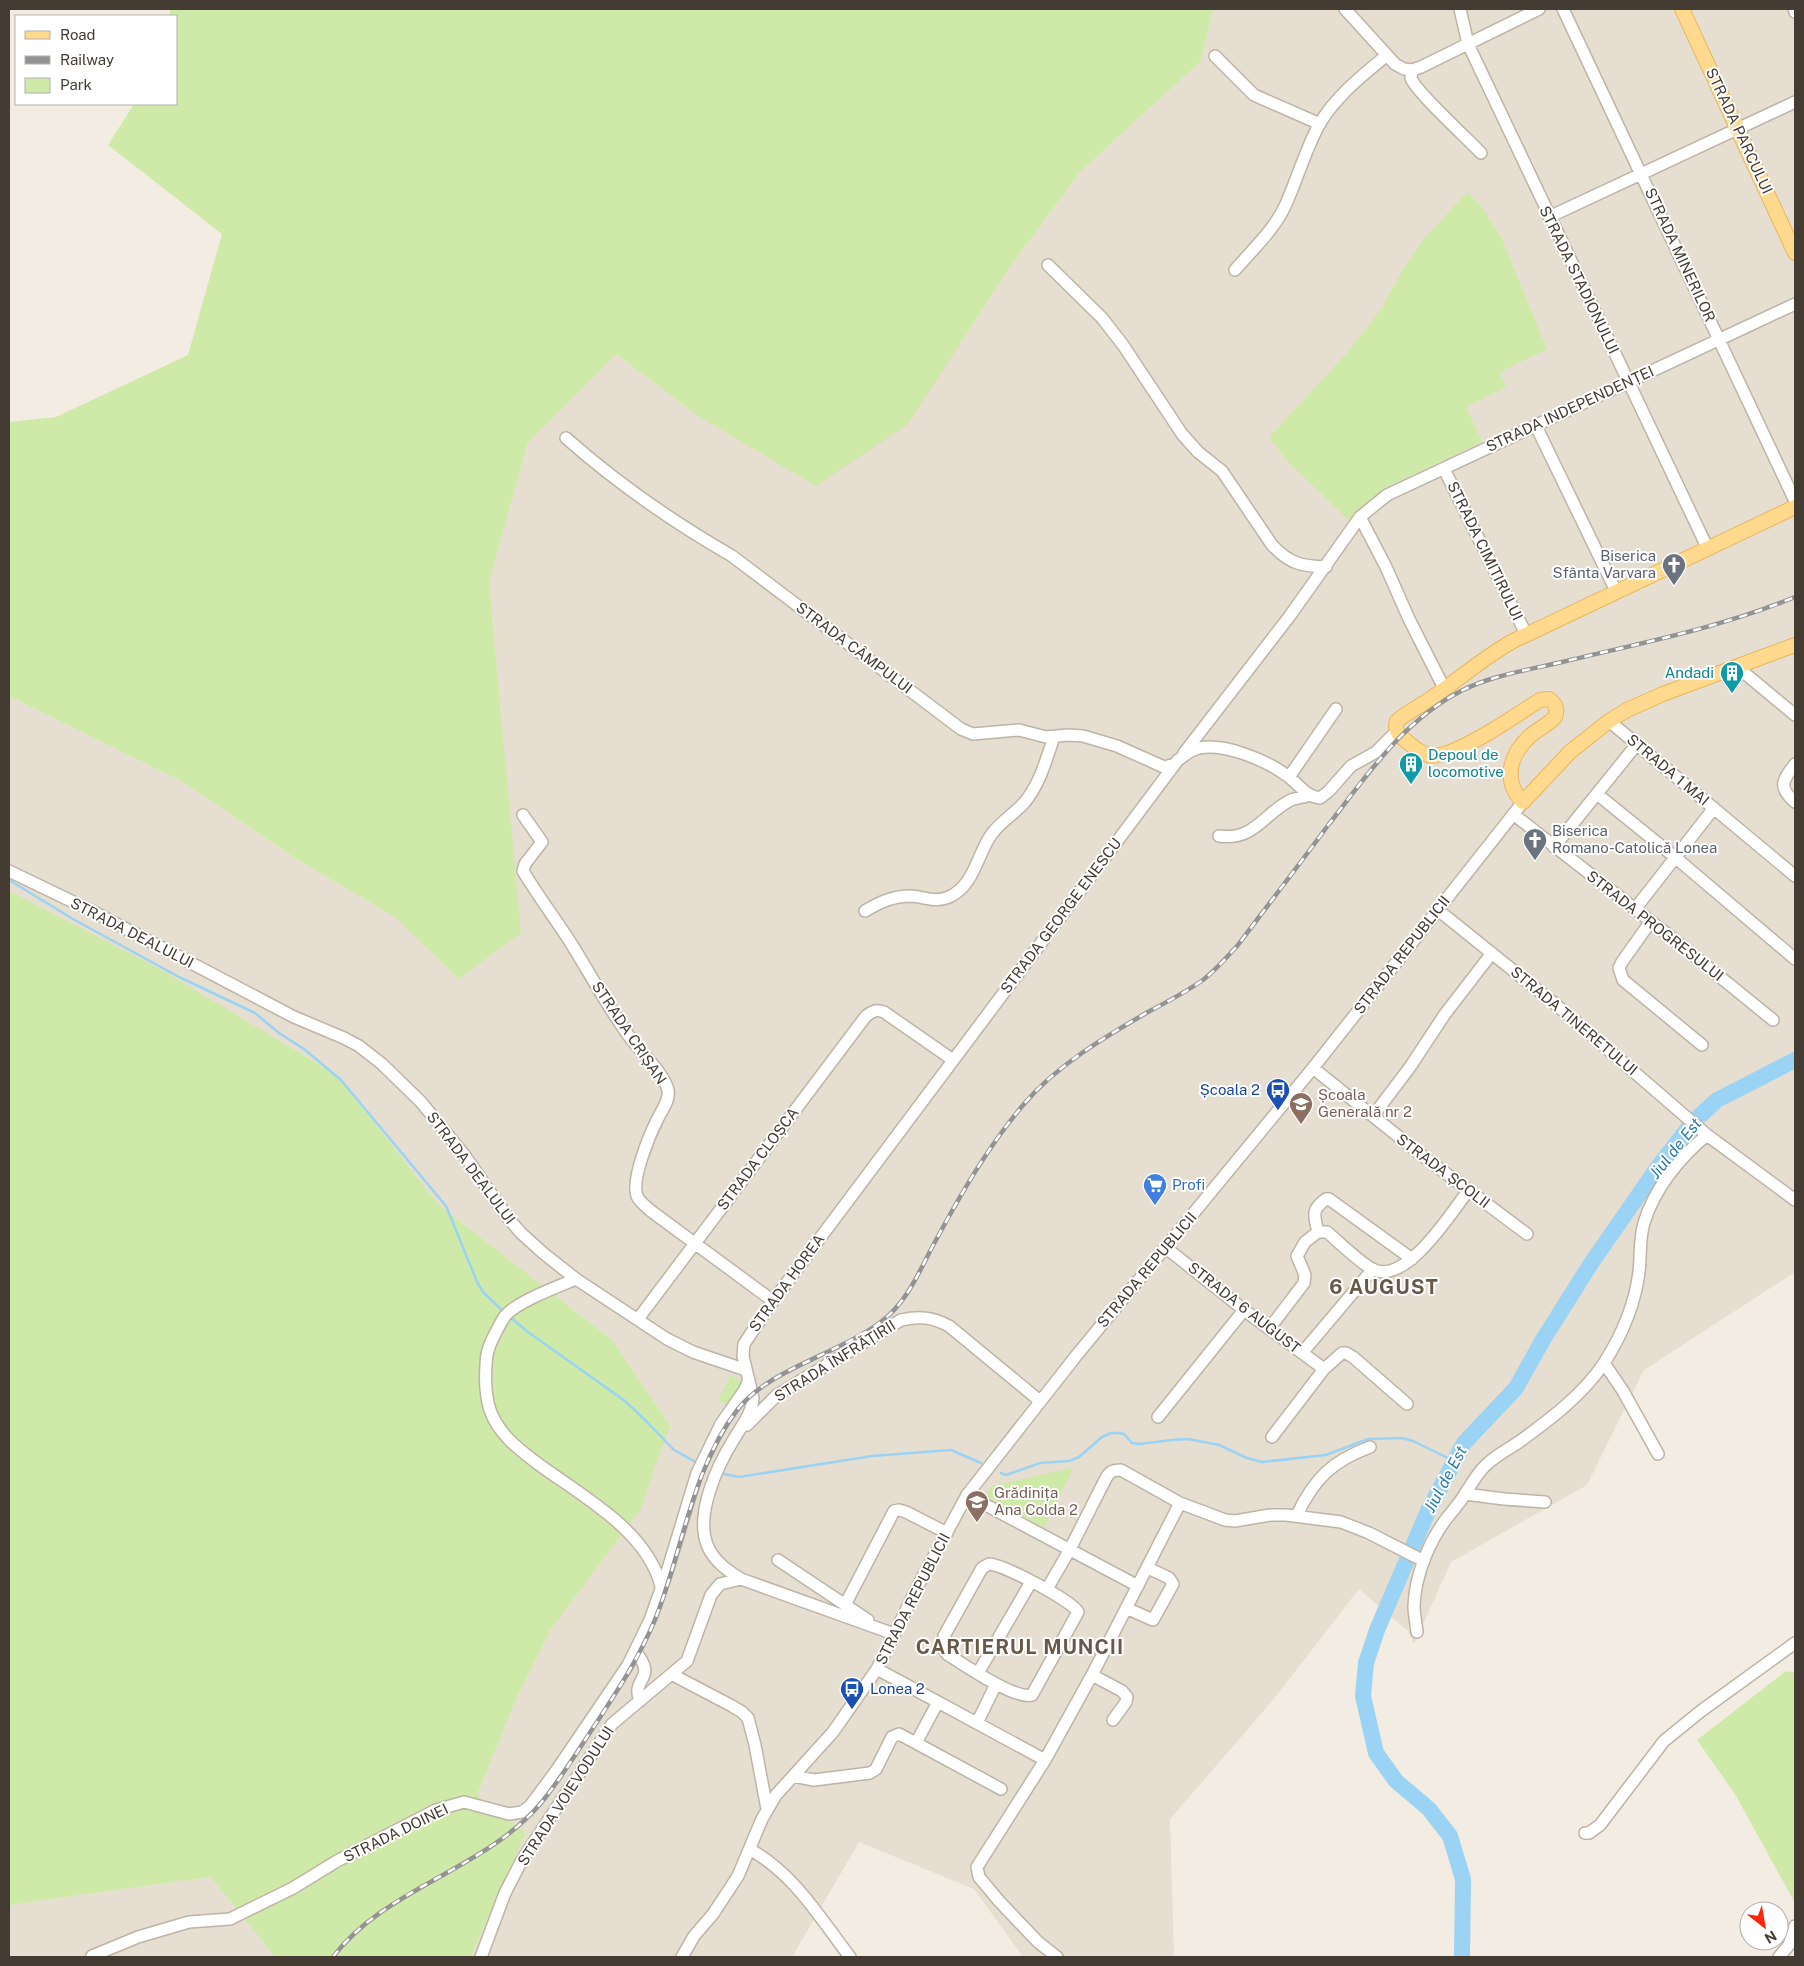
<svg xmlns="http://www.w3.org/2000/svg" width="1804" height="1966" viewBox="0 0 1804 1966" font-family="'Public Sans',sans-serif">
  <rect width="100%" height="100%" fill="#f2ece2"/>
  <!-- residential -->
  <path fill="#e6ded0" d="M1213,9H1795V1272L1644,1370L1587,1485L1451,1562L1414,1644L1408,1631L1359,1589L1273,1700L1170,1819L1174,1957H1023L974,1889L859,1842L792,1957H471L526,1832L477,1795L518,1695L551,1629L640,1510L612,1340L438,1204L338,1076L9,891V696L183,782L293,857L395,917L458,979L504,748L489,582L528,442L616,354L698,416L1008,270L1079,173L1201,61Z
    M212,1877L275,1957H9V1905Z"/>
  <!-- green -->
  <path fill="#cfe9a8" d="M170,9H1213L1201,61L1079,173L1008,270L908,424L816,486L698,416L616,354L528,442L489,582L521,933L458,979L395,917L293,857L183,782L9,696V422L56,417L188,355L222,234L108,145L134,104H176V16H170Z
    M1467,192L1483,208L1501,237L1547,349L1500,372L1506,387L1466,407L1482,442L1383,489L1349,520L1289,463L1269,437L1346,354L1381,309L1405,266L1423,240Z
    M9,891L160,969L338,1076L438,1204L612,1340L670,1425L640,1510L551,1629L518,1695L477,1795L526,1832L471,1957H275L211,1877L9,1905Z
    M731,1375L745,1383L729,1405L718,1400Z
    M1071,1468L1072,1471L1044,1528L987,1496L985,1492L992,1486Z
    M1786,1671L1795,1673V1903L1735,1794L1697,1740Z"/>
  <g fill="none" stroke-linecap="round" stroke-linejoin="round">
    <!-- stream -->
    <path stroke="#9ad3f3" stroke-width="2.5" d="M9,880L73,919L179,977L255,1013L279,1033L304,1049L341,1080L446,1206L478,1284L483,1292L504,1312
      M510,1317L528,1332L625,1401L646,1421L674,1450L694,1461
      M1001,1473L1006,1475L1040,1463L1069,1461L1079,1457L1102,1437L1111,1433H1119L1124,1434L1132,1443L1139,1444L1172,1440L1188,1439L1219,1445L1247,1458L1262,1462L1326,1455L1368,1439L1402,1438L1413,1441L1454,1461
      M724,1474L739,1477L872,1456L951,1450L981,1463"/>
    <!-- river -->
    <path stroke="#9ad3f3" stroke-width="16" d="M1462,1957L1463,1879L1450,1836L1429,1809L1396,1781L1376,1753L1363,1696L1366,1663L1377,1630L1428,1511L1464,1443L1516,1388L1544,1338L1592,1262L1658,1167L1693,1122L1717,1100L1795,1060"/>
    <!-- minor casing -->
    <g stroke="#beb4a5" stroke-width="14">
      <path id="minor" d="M1345,9L1395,64L1404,69L1412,70L1421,67L1539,9
        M1460,9L1468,44L1707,547
        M1563,9L1795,501
        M1794,9L1795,12
        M1215,56L1254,95L1320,124
        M1412,70C1412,71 1411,77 1411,78C1415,91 1469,140 1481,153
        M1549,217L1795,102
        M1048,265L1102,318L1123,345L1182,434L1198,452L1222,471L1272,545C1290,564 1301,566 1326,567
        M1235,270C1253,249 1275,229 1286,204C1298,177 1306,148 1320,123C1337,95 1363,75 1387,55
        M1536,426L1616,591
        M566,438C617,483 673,522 732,556L961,729L973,734L1019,730L1046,737L1068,735L1083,736L1117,746L1164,767L1175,764
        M1444,469L1526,634
        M1360,517L1386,567L1409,619L1444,688
        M1736,666L1795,715
        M1609,721L1795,876
        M1184,753L1289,617L1360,517L1387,495L1795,304
        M1795,764C1783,780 1777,787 1795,802
        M1289,777L1336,709
        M1597,794L1676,858L1795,959
        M1513,814L1666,933L1773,1020
        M523,815L542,842L525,864L523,871C539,898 558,922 574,948C591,976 607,1005 626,1032C637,1049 663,1071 668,1090C670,1100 662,1110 658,1118C650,1134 629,1183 638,1198C641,1203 647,1207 651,1211L773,1301
        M1219,836C1255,841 1264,813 1291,800C1297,798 1304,797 1310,795
        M1554,847L1637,744
        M9,871L92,911L294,1017L344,1038L359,1046L382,1064L421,1102L465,1156L508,1218L521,1233L543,1253L576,1279L667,1339L693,1352L746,1370
        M1635,909L1714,808
        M1438,910L1560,1008L1707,1135L1795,1200
        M865,911C880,902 893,896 911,896C925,897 935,903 949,897C974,886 977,855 991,835C1000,822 1014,814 1024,803C1040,784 1046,760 1054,737
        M1651,921L1622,962L1619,968L1623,980L1702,1045
        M1313,1068L1424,1157L1527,1234
        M1373,1116L1410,1067L1445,1014L1492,953
        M1318,1232C1314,1215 1311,1210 1326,1199H1329L1412,1259
        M1165,1247L1244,1310L1324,1369
        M576,1279C557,1287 518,1301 505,1316C501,1322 497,1330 494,1336C489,1345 486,1355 486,1365C485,1380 485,1395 490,1410C498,1433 518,1449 537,1463C581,1496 646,1529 661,1586
        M638,1319L866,1016C873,1011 876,1009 884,1012L953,1060
        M1269,1329L1304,1283L1305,1275L1297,1256L1305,1242L1318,1232H1327C1340,1243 1358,1261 1372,1269C1405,1287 1451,1213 1468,1191
        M1302,1353L1373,1269
        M1604,1363L1623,1391L1658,1454
        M1158,1417L1244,1310
        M747,1425L777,1395L901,1320C920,1316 932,1317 949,1326L1040,1401
        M1272,1437L1324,1369L1342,1353H1346L1353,1357L1407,1404
        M1465,1494L1504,1499L1545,1502
        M967,1495L1138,1586
        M1297,1515C1314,1479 1332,1461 1370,1447
        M778,1560L868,1620
        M989,1564C1004,1565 1071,1600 1078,1612L1032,1695C1015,1700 963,1664 947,1654L943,1648L944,1636L982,1568Z
        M741,1579C728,1571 715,1562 708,1547C694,1516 717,1466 734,1439C742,1425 752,1414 753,1398L743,1356L744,1344L773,1301L1178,760C1183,757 1187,753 1191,751C1217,738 1268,761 1289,777C1299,785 1307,797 1320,798L1329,791L1351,766L1376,752L1397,731
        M1047,1589L1069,1551L1105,1480C1109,1472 1112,1470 1121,1470L1180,1503L1225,1520L1235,1521L1270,1515H1286L1341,1522L1369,1533L1424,1561
        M845,1605L894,1511L899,1510L906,1512L947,1533
        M1126,1608L1153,1620L1173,1584L1169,1578L1148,1568
        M1417,1632C1416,1623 1414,1614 1414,1606C1415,1576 1429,1541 1447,1518C1453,1510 1460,1503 1465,1494C1472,1483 1478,1472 1487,1464C1497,1455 1508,1449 1519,1442C1549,1420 1583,1395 1604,1363C1622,1335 1635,1304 1639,1272C1641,1256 1639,1239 1644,1223C1654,1189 1680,1157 1707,1135
        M635,1651C659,1680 630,1677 640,1701
        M877,1669L1045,1760
        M978,1673L1031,1582
        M673,1675L732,1706L742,1712L748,1718L755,1745L767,1809
        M1092,1675L1122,1691L1127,1697L1126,1702L1113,1720
        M977,1723L996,1684
        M916,1743L1001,1789
        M793,1776L814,1780L870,1773L876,1769L892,1737L899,1734L916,1743L938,1702
        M1585,1833H1589L1600,1825L1664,1741L1701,1711L1795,1643
        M751,1850C795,1875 820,1918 850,1957
        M92,1956L138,1937L189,1922L230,1919L293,1888L337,1861L436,1810L464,1802L509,1814L522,1812L530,1806L556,1771L628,1665L650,1620L667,1572L697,1473L721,1424L744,1391L749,1380
        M481,1957L505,1893L522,1860L612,1724L687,1661L711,1595L720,1584L741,1579L894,1634
        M682,1957L694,1936L713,1914L738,1876L762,1819L776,1795L833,1732L877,1669L920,1582L967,1495L1076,1356L1313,1068L1523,802
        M1057,1957L1038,1942L999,1901L979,1877L977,1867L1045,1760L1092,1675L1180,1503
        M1779,1957L1789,1945L1795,1926"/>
    </g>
    <!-- major casing -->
    <g stroke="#e8b65a" stroke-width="16">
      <path id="major" d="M1682,9L1795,253
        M1795,507L1513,641C1483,658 1458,680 1430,699C1419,707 1407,712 1397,721C1394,730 1398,735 1405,740C1411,745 1420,753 1428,755C1451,762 1519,713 1540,700L1549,699C1556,704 1558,709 1555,717C1548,725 1538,729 1530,736C1510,754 1502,781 1523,802L1570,752L1609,721L1627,710L1663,694L1795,645"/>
    </g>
    <!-- minor -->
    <use href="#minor" stroke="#fff" stroke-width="11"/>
    <!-- major -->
    <use href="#major" stroke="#ffd98e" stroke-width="14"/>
    <!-- rail casing -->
    <g stroke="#939393" stroke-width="4.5">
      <path id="rail" d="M333,1957C386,1887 485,1870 541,1803C559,1781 574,1757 589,1734C614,1696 639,1659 656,1617C683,1549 692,1468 738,1409C769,1369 841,1353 882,1321C909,1300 920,1269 936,1240C962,1192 989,1145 1024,1104C1057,1065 1105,1037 1148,1012C1167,1002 1186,992 1203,980C1216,970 1227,957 1238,945C1268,905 1299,865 1329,824C1368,774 1403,721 1461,691C1492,675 1529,670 1562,662C1641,643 1720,628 1795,597"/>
    </g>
    <!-- rail -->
    <use href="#rail" stroke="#fff" stroke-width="2.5" stroke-dasharray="8" stroke-linecap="butt"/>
  </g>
  <!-- icons -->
  <defs>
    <g id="church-pin" transform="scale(1.25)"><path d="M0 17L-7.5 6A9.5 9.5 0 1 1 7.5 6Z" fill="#6b7280" stroke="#fff"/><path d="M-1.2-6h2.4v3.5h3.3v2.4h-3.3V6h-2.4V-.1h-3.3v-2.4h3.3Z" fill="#fff"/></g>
    <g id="building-pin" transform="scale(1.25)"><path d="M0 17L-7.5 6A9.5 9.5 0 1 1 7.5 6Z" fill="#0f9aa8" stroke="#fff"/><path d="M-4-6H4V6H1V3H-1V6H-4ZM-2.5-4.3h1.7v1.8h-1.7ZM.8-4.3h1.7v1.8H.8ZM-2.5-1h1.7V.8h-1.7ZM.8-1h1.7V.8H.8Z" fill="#fff"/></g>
    <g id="bus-pin" transform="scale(1.25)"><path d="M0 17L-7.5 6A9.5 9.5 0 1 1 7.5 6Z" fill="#1a4fb4" stroke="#fff"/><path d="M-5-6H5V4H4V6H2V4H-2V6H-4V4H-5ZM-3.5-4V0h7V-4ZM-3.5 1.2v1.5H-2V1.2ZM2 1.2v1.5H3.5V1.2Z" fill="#fff"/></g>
    <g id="school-pin" transform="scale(1.25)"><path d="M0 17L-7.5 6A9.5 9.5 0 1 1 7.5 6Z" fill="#8d6e63" stroke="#fff"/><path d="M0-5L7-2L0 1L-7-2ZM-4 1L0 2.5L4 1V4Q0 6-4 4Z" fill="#fff"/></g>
    <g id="supermarket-pin" transform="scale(1.25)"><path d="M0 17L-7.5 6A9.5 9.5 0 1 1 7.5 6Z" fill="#3f7fe0" stroke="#fff"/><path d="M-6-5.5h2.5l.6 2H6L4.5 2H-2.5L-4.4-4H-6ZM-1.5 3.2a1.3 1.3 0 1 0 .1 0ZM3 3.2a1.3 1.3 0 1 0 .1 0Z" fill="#fff"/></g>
  </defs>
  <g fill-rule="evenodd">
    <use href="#church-pin" x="1674" y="565"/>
    <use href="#building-pin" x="1732" y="673"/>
    <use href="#building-pin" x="1411" y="764"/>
    <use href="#church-pin" x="1535" y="840"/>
    <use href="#bus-pin" x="1278" y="1090"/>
    <use href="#school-pin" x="1301" y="1104"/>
    <use href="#supermarket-pin" x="1155" y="1185"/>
    <use href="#school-pin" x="977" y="1502"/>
    <use href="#bus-pin" x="852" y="1689"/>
  </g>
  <g text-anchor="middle" stroke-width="4" stroke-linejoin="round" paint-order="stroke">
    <!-- street labels -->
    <g font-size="15" fill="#443c33" stroke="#fff">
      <text transform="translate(1739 131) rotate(65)" y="5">STRADA PARCULUI</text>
      <text transform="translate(1680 255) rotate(65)" y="5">STRADA MINERILOR</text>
      <text transform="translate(1579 280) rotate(64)" y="5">STRADA STADIONULUI</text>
      <text transform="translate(1570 409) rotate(-25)" y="5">STRADA INDEPENDENȚEI</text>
      <text transform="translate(1485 551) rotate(64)" y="5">STRADA CIMITIRULUI</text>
      <text transform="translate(854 648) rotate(37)" y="5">STRADA CÂMPULUI</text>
      <text transform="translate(1668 770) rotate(40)" y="5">STRADA 1 MAI</text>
      <text transform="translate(1061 916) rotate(-53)" y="5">STRADA GEORGE ENESCU</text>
      <text transform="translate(1655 926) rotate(38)" y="5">STRADA PROGRESULUI</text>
      <text transform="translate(132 933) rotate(27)" y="5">STRADA DEALULUI</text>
      <text transform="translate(1402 955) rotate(-52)" y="5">STRADA REPUBLICII</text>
      <text transform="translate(1574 1021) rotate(40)" y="5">STRADA TINERETULUI</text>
      <text transform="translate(629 1033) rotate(56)" y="5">STRADA CRIȘAN</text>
      <text transform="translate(758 1159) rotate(-53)" y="5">STRADA CLOȘCA</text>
      <text transform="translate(471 1168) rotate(53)" y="5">STRADA DEALULUI</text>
      <text transform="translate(1443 1171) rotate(37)" y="5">STRADA ȘCOLII</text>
      <text transform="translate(1147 1270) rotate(-50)" y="5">STRADA REPUBLICII</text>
      <text transform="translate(787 1283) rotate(-54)" y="5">STRADA HOREA</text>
      <text transform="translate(1244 1308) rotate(38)" y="5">STRADA 6 AUGUST</text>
      <text transform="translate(835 1361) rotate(-32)" y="5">STRADA ÎNFRĂȚIRII</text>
      <text transform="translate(913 1599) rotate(-63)" y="5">STRADA REPUBLICII</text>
      <text transform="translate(566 1796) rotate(-57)" y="5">STRADA VOIEVODULUI</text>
      <text transform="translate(396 1833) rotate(-26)" y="5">STRADA DOINEI</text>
    </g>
    <!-- worship labels -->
    <g font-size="15" fill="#5b616d" stroke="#fff" text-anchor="end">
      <text x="1656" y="561">Biserica<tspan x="1656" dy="17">Sfânta Varvara</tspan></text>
      <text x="1552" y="836" text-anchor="start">Biserica<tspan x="1552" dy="17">Romano-Catolică Lonea</tspan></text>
    </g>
    <!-- culture labels -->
    <g font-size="15" fill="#0d838f" stroke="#fff" text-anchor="end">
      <text x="1714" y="678">Andadi</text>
      <text x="1428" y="760" text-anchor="start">Depoul de<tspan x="1428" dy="17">locomotive</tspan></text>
    </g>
    <!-- transit labels -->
    <g font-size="15" fill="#164399" stroke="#fff" text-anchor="end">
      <text x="1260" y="1095">Școala 2</text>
      <text x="870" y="1694" text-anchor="start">Lonea 2</text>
    </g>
    <!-- education labels -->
    <g font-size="15" fill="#785e54" stroke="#fff" text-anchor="start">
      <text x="1318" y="1100">Școala<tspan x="1318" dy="17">Generală nr 2</tspan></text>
      <text x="994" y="1498">Grădinița<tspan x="994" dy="17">Ana Colda 2</tspan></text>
    </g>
    <!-- shop labels -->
    <g font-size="15" fill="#366cbe" stroke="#fff" text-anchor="start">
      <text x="1172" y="1190">Profi</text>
    </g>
    <!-- water labels -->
    <g font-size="16" font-style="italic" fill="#277aab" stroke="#fff">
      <text transform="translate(1675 1148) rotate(-51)" y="6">Jiul de Est</text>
      <text transform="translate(1445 1479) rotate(-62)" y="6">Jiul de Est</text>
    </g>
    <!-- district labels -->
    <g font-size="20" font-weight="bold" letter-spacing="1" fill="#675949" stroke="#fff">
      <text x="1384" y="1294">6 AUGUST</text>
      <text x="1020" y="1654">CARTIERUL MUNCII</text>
    </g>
  </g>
  <!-- border -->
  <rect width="1804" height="1966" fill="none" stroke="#443c33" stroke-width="20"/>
  <!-- legend -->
  <rect x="15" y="15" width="162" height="90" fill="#ffffff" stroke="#b4b1ad"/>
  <rect x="25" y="31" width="25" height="8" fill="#ffd98e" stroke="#b4b1ad"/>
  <text x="60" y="40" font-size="15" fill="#443c33">Road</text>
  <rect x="25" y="56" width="25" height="8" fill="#939393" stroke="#b4b1ad"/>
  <text x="60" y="65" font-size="15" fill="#443c33">Railway</text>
  <rect x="25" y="78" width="25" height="15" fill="#cfe9a8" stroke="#b4b1ad"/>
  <text x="60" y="90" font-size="15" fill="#443c33">Park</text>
  <!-- north arrow -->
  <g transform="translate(1764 1926) rotate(149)"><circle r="24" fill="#ffffff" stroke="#b4b1ad"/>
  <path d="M0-4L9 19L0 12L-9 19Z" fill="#ff240c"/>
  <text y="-8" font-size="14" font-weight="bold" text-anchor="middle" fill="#443c33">N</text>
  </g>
</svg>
